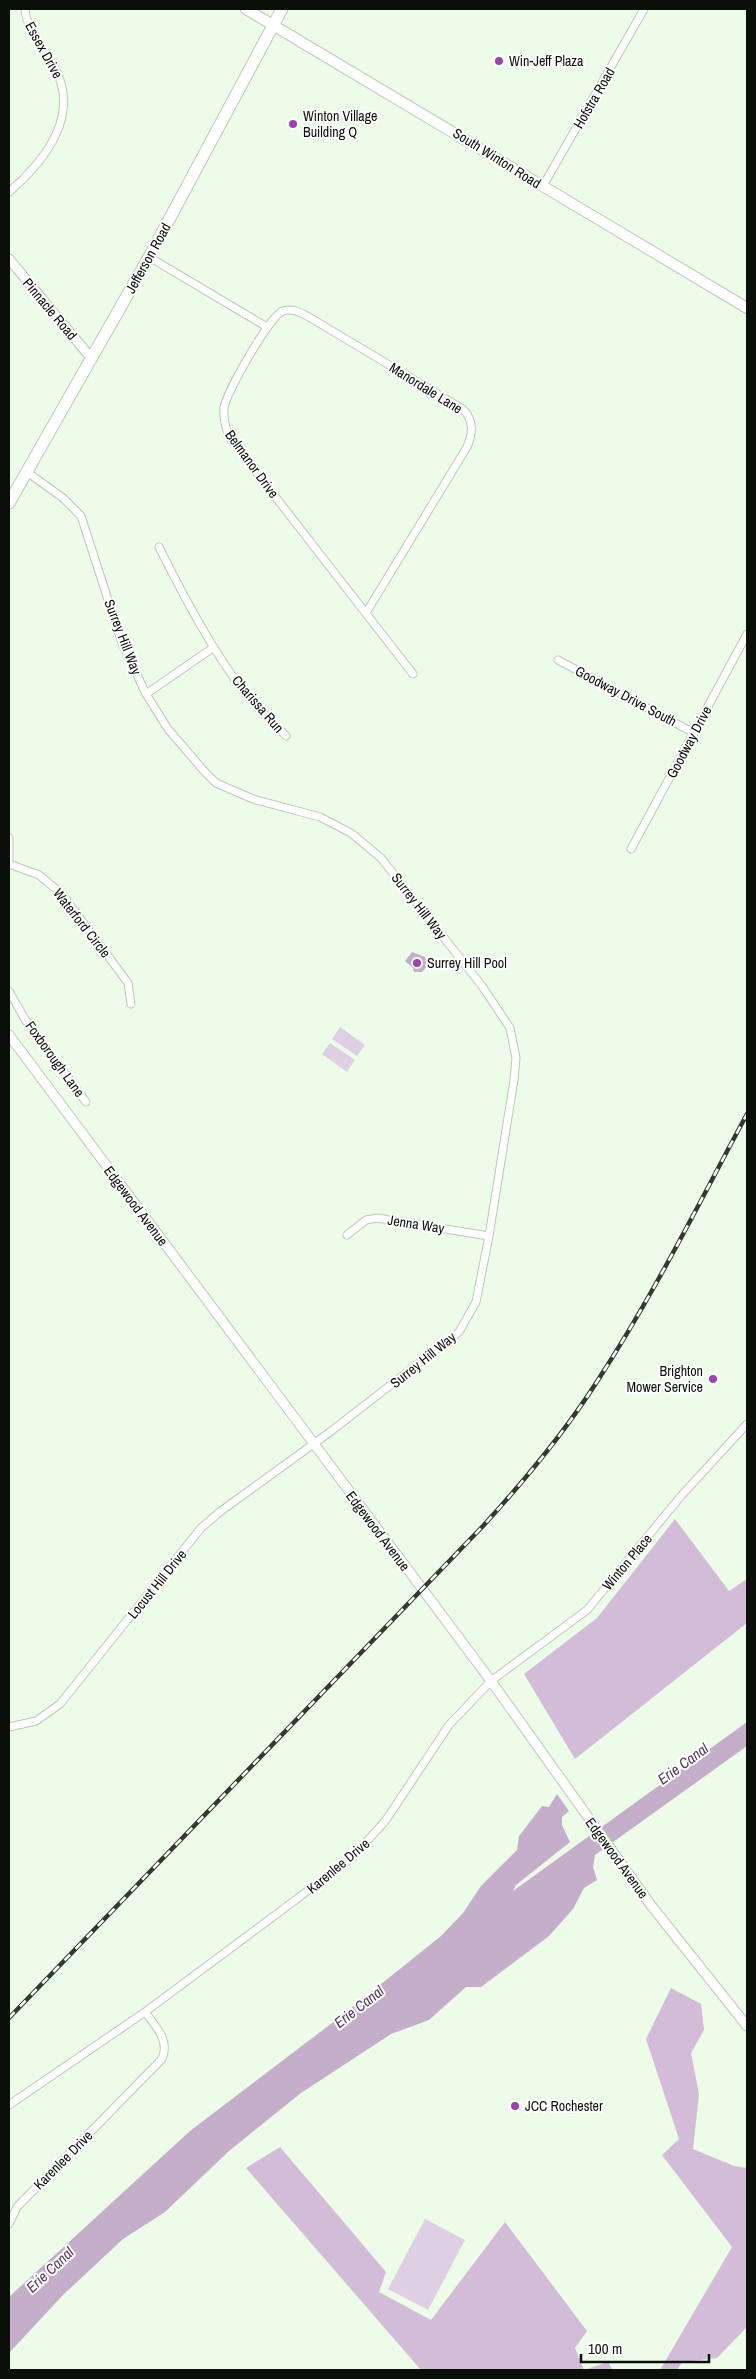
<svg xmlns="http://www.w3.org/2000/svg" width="756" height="2379" viewBox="0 0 756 2379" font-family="'Archivo Narrow',sans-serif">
  <rect width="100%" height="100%" fill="#edfbe9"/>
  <!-- green -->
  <path fill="#dfcfe2" d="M340,1027L365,1045L357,1056L332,1039Z
    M330,1043L355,1060L347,1072L322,1054Z
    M425,2219L465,2240L428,2310L388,2289Z"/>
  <!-- forest -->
  <path fill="#d3bcd8" d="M675,1519L729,1591L747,1579V1623L575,1759L524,1674L597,1618Z
    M671,1988L701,2004L704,2030L691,2053L699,2094L693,2149L734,2166L747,2168V2327L717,2358L682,2362L677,2370H660L732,2247L662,2155L679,2139L646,2039Z
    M280,2147L386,2272L379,2292L431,2320L505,2222L587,2331L575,2348L584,2370L608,2362L613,2370H421L246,2168Z"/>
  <!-- water -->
  <path fill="#c5aec9" d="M412,952L425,957L428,965L422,972H414L413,968L405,961Z
    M747,1722V1746L595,1855L593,1867L597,1880L584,1888L573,1909L549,1936L481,1987H466L429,2020L391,2034L301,2093L229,2151L165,2212L123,2239L63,2295L9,2353V2297L190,2131L340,2017L441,1936L463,1913L481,1886L517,1850L519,1836L542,1806L549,1807L557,1794L569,1811L562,1817V1825L570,1842L516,1885L513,1891Z"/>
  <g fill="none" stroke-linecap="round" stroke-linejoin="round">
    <!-- minor casing -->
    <g stroke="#bcc9b8" stroke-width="9">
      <path id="minor" d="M543,186L644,9
        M9,192C46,160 83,113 52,63C42,47 26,28 25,9
        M149,257L267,327
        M159,547C184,597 210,646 243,691C256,707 272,721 286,736
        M366,613L467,447C473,433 474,421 463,409L309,317C301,313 293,308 283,311C270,315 226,393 224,408C223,421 226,431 232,441L413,674
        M558,660L694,733
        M146,694L214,647
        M9,838V860
        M631,849L747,634
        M9,864L39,875L62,894L128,983L131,1004
        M9,991L26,1021L86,1102
        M347,1235L366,1220L377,1218L489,1236
        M9,1727L36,1721L60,1704L201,1528L221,1511L330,1432L459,1332L476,1302L489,1236L514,1080L516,1058L510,1028L482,986L381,858L351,833L320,817L253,799L216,783L204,771L168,729L146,694L122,643L81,516L63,498L27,472
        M9,2105L145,2012L353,1857L386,1820L449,1725L491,1681L587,1610L681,1496L747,1424
        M9,2224L17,2207L162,2059C170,2040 156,2027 145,2012"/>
    </g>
    <!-- tertiary casing -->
    <g stroke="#bcc9b8" stroke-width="11">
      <path id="tertiary" d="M9,259L92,359
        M9,1035L491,1681L650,1904L747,2026"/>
    </g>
    <!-- secondary casing -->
    <g stroke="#bcc9b8" stroke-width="12">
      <path id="secondary" d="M246,9L747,308"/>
    </g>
    <!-- primary casing -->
    <g stroke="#bcc9b8" stroke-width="13">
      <path id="primary" d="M9,503L149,257L282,9"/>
    </g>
    <!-- minor -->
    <use href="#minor" stroke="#fff" stroke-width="7"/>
    <!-- tertiary -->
    <use href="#tertiary" stroke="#fff" stroke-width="9"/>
    <!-- secondary -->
    <use href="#secondary" stroke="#fff" stroke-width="10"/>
    <!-- primary -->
    <use href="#primary" stroke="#fff" stroke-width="11"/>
    <!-- rail casing -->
    <g stroke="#333930" stroke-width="4.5">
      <path id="rail" d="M9,2018L483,1526C525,1480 565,1432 598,1380C654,1294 699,1203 747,1114"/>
    </g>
    <!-- rail -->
    <use href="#rail" stroke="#fff" stroke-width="2.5" stroke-dasharray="8" stroke-linecap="butt"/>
  </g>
  <!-- markers -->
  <g fill="#9c43ae" stroke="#fff" stroke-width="2">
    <circle cx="499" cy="61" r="5"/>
    <circle cx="293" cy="124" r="5"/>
    <circle cx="417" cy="963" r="5"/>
    <circle cx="713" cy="1379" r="5"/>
    <circle cx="515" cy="2106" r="5"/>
  </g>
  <g text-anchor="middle" stroke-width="4" stroke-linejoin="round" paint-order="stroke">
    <!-- street labels -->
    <g font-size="14" fill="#0b0f09" stroke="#fff">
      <text transform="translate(44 50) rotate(61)" y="5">Essex Drive</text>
      <text transform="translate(594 98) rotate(-60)" y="5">Hofstra Road</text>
      <text transform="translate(497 158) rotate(32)" y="5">South Winton Road</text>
      <text transform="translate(148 258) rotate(-61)" y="5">Jefferson Road</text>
      <text transform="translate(50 309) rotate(50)" y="5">Pinnacle Road</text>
      <text transform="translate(426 388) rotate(32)" y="5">Manordale Lane</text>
      <text transform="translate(252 464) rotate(54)" y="5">Belmanor Drive</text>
      <text transform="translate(123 637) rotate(69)" y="5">Surrey Hill Way</text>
      <text transform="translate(626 696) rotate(28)" y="5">Goodway Drive South</text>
      <text transform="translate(258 704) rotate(49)" y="5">Charissa Run</text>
      <text transform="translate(689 742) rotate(-62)" y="5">Goodway Drive</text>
      <text transform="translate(419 906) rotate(52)" y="5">Surrey Hill Way</text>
      <text transform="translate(82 923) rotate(52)" y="5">Waterford Circle</text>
      <text transform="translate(55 1059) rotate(54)" y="5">Foxborough Lane</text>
      <text transform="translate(136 1206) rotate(53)" y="5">Edgewood Avenue</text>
      <text transform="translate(416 1224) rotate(9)" y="5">Jenna Way</text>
      <text transform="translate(423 1360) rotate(-39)" y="5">Surrey Hill Way</text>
      <text transform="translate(378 1531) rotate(53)" y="5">Edgewood Avenue</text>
      <text transform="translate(627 1562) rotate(-50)" y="5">Winton Place</text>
      <text transform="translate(157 1584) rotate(-51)" y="5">Locust Hill Drive</text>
      <text transform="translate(617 1858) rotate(54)" y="5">Edgewood Avenue</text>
      <text transform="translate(338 1866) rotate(-40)" y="5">Karenlee Drive</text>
      <text transform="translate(63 2160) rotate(-45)" y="5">Karenlee Drive</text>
    </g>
    <!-- poi labels -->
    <g font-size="14" fill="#0b0f09" stroke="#fff" text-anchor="start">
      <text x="509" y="66">Win-Jeff Plaza</text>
      <text x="303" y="121">Winton Village<tspan x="303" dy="16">Building Q</tspan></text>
      <text x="427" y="968">Surrey Hill Pool</text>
      <text x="703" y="1376" text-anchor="end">Brighton<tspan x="703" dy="16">Mower Service</tspan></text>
      <text x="525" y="2111">JCC Rochester</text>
    </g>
    <!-- water labels -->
    <g font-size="15" font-style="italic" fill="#56365d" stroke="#fff">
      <text transform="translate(683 1764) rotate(-36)" y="5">Erie Canal</text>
      <text transform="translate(359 2007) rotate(-38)" y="5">Erie Canal</text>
      <text transform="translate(50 2270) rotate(-43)" y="5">Erie Canal</text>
    </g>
  </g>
  <!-- border -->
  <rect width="756" height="2379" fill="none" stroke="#0b0f09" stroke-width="20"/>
  <!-- scale -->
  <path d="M581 2354v8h128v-8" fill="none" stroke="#0b0f09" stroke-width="2.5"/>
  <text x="588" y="2354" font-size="15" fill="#0b0f09" stroke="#ffffff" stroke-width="4" paint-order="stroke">100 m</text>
</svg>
